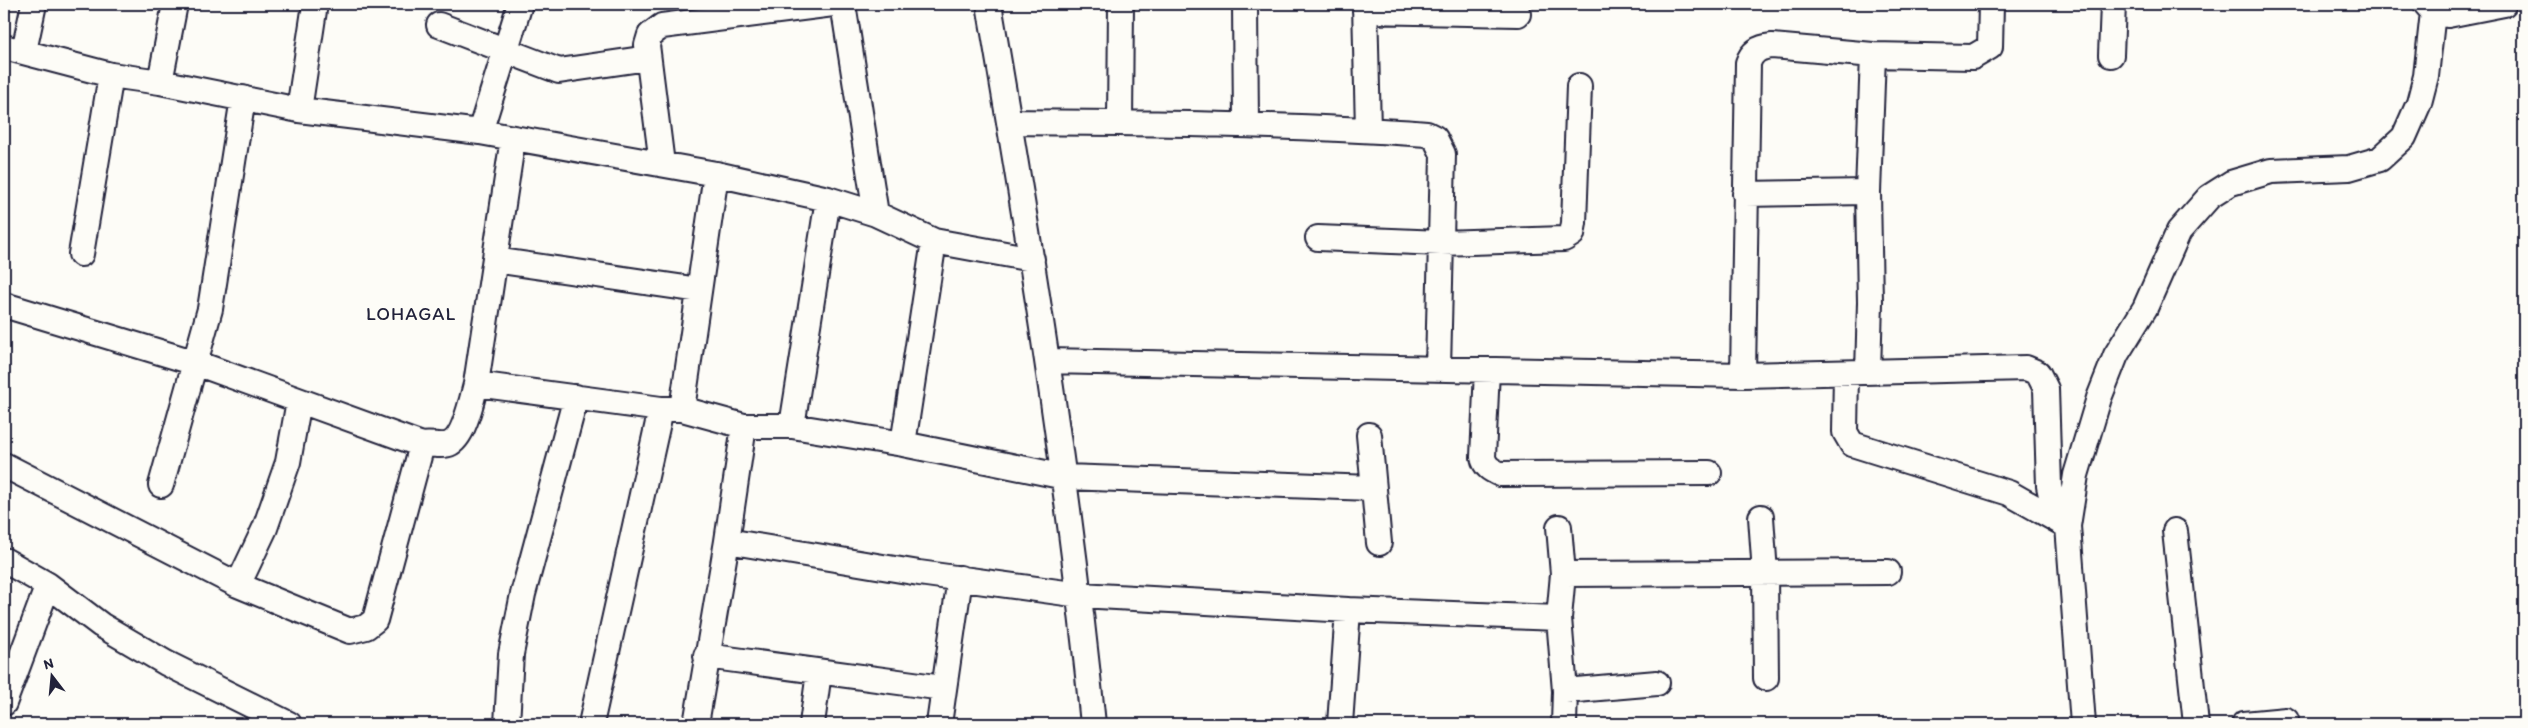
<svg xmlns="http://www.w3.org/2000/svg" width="2528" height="728" viewBox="0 0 2528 728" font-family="Itim,sans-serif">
  <rect width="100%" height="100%" fill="#fdfcf7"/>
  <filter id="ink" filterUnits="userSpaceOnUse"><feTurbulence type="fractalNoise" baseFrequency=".02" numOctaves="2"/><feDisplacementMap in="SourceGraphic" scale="10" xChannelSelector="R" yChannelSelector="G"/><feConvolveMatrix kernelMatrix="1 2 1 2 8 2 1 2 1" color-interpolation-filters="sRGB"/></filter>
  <g filter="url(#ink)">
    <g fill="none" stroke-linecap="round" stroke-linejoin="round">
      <!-- minor casing -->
      <g stroke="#22223b" stroke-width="28">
        <path id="minor" d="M843,4L876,214
          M989,4C1030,243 1069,483 1093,724
          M1245,4L1246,124
          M1365,4L1368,130
          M2426,4L2433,12L2448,15L2504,4
          M1365,11L1518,14
          M439,25L559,71L648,58
          M4,47L111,75L160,82L299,110L480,132L716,174L828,199L876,214L934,241L1032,259
          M24,51L34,4
          M2111,55L2113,4
          M160,82L175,4
          M299,110L315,4
          M1010,122C1149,123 1288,124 1427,134L1435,138L1443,154L1438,369
          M1120,123L1121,4
          M480,132L520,4
          M513,138L476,384L661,409H682L744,426H792L903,444L1065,477L1372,488
          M662,164L647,45L650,35L662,26L833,4
          M1745,194L1868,192
          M1318,238L1441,243L1564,239L1572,234L1574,223L1579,86
          M81,254L111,75
          M495,260L699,290
          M4,305L196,363L422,445
          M1048,361L1743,375L2026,368L2038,373L2046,389L2049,486L2056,519
          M1487,370L1483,457C1485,467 1491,470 1500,474L1709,473
          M1868,372L1870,302L1868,192L1873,55
          M1846,373L1845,432L1852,444L2009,493L2064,524
          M1743,375L1748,63C1752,51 1760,47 1772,46L1873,55L1973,57L1990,47L1991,4
          M682,409L716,174
          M792,426L828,199
          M1369,435L1379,543
          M903,444L934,241
          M4,465L238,585L350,631L366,627L375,620L422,445C431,443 441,447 449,444C464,438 472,399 476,384
          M161,485L210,309L243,98
          M1761,517L1765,573L1766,678
          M1559,527L1563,574L1559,618L1565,691L1564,724
          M2175,531L2196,724
          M727,541L744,426
          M4,560L48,585L101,625L166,663L289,724
          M1563,574L1888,572
          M238,585L265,528L288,462L299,401
          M706,656L943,688
          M1565,691L1657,683
          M4,703L48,585
          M507,724L511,654L523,594L576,397
          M591,724L661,409
          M696,724L727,541L919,573L1080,595L1348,610L1559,618
          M812,724L819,672
          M939,724L960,578
          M1340,724L1348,610
          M2083,724L2068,526L2076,475L2099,398L2116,355L2145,308L2179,231L2209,197L2231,183L2271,171L2349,168L2380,159L2404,137L2419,103L2426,76L2433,12
          M2244,724L2286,720"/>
      </g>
      <!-- minor -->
      <use href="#minor" stroke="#fdfcf7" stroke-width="24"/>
    </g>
  </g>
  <g text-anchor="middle" stroke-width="5" stroke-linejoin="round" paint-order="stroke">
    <!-- quarter labels -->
    <g font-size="19" letter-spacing="1" fill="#22223b" stroke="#fdfcf7">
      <text x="411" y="320">LOHAGAL</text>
    </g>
  </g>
  <!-- margin -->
  <rect width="2528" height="728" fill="none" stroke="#fdfcf7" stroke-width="20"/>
  <rect x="10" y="10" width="2508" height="708" fill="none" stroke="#22223b" stroke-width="2" filter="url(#ink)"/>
  <!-- north arrow -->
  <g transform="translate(52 676) rotate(344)" stroke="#fdfcf7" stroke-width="4" paint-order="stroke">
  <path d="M0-4L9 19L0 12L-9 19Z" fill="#22223b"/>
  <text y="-8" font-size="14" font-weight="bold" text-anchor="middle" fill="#22223b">N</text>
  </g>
</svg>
